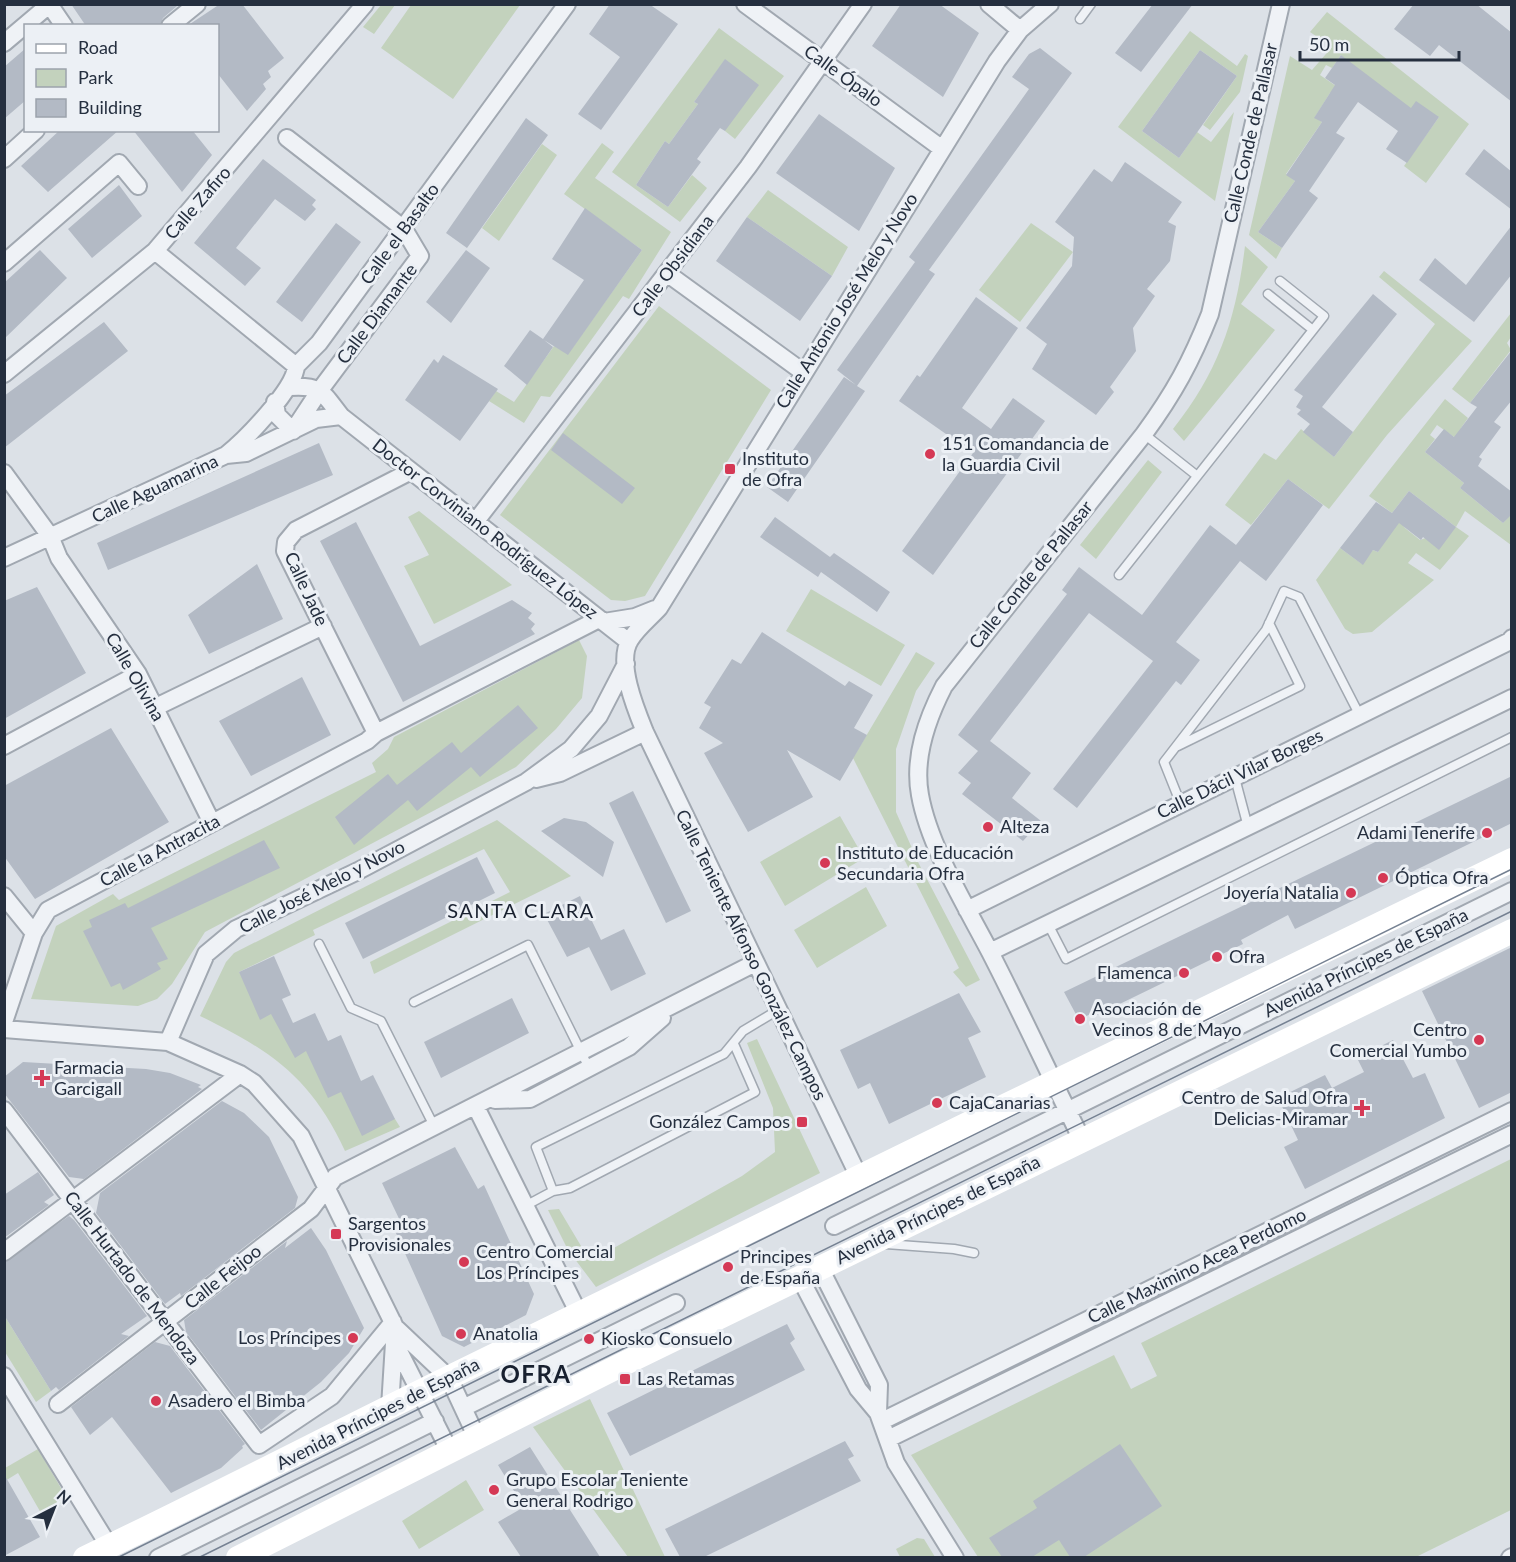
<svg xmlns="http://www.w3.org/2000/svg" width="1516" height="1562" viewBox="0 0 1516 1562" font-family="Lato,sans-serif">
  <rect width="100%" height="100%" fill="#dce1e7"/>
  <!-- green -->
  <path fill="#c3d2bd" d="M381,5H395L374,34L363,27Z
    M411,5V4L520,5L453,99L381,48Z
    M1327,12L1469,124L1426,183L1404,166L1439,117H1405L1341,55L1332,68L1326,65L1320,75L1339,88L1330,93L1315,117L1322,122L1286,174L1295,181L1258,232L1282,248L1276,259L1249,235L1290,56L1312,70L1332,47L1310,32Z
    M719,28L784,76L735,139L725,131V60L694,102L698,104L669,144L665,141L636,185L668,207L692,175L707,188L680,222L612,172Z
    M1190,31L1237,66L1245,54L1248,56L1240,92L1210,130L1203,125L1237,76L1200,50L1142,131L1179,158L1197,132L1211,142L1234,112L1215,201L1118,127Z
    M602,143L614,152L595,178L671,232L629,299L623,296L550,397L541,396L524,423L489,401L496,391L514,402L554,346L568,354L642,250L564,194Z
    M542,144L557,155L499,241L482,228Z
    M768,190L848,247L832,276L747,217Z
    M1031,223L1073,252L1020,322L979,290Z
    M1245,246L1268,267L1241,304L1275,330L1184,441L1173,429C1219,371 1236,319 1245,246Z
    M1384,271L1472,341L1387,435L1329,509L1288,479L1251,525L1225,505L1264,453L1276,460L1301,429L1334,457L1435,324L1379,277Z
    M659,306L771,390L645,596L625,601L611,600L500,515Z
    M1511,313V337L1507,343L1511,350L1470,403L1452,389Z
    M1445,399L1468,418L1461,428L1464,431L1457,439L1437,425L1430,435L1435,439L1425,452L1464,483L1460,488L1503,523L1511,514V545L1465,511L1456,527L1469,536L1440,570L1416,553L1408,563L1434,580L1372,632L1353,634L1345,629L1316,580L1340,548L1362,564L1373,550L1378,552L1398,518L1405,528L1420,540L1456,527L1409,491L1392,513L1369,496Z
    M1148,460L1162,472L1096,559L1080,545Z
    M419,511L512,585L434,624L404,566L429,555L408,517Z
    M811,589L905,645L881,686L786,631Z
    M579,640L587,656L582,698L556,729L516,767L205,932L172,984L157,999L138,1006L31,999L56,926L113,894L119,900L376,772L372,763L388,749L394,737Z
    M916,652L935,663L916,691L896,749V812L919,864L980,980L966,987L953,972L959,968L853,758Z
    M840,816L864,858L785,906L760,862Z
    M497,820L571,876L374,974L370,962L510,892L484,849L313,930L315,935L239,972C279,1034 338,1075 395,1119L400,1127L345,1151C311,1078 272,1051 200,1016L226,962L234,953Z
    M866,887L887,926L817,968L794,930Z
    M757,1039L820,1173L596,1287L568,1250L548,1210L559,1209L587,1256L612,1249L742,1176L775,1152L773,1108L747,1043Z
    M1511,1159V1510L1416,1557H978L911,1455L1114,1355L1131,1389L1157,1376L1141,1343Z
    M4,1315L51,1391L36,1402L5,1352Z
    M590,1399L665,1557H628L533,1427Z
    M38,1449L68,1500L41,1513L18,1473L5,1481V1468Z
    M466,1480L484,1510L419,1549L402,1521Z
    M917,1538L924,1539L935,1557H900L896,1549Z"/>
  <!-- building -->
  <path fill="#b3bac5" d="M71,4H176L177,6L163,18L160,26H86Z
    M220,4H242L284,58L268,71L271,77L263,84L266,89L247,111L218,74V26H187Z
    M610,4H649L678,24L601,130L578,114L620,57L589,34Z
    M901,4H939L979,33L943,97L872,46Z
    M1153,4H1193L1141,72L1115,53Z
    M1414,4H1476L1512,33V102L1439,45L1430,56L1394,29Z
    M26,48V100L4,119V67Z
    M1040,48L1072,73L929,270L935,274L857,386L865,391L788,502L767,487L844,377L856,385L837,370L915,262L909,257L1029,89L1012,77L1029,54Z
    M1200,50L1237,76L1179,158L1142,131Z
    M1341,55L1411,108L1416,101L1439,117L1407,163L1386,149L1398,131L1358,102L1336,133L1345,138L1309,191L1318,198L1282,248L1258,232L1295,181L1286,175L1322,122L1314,118L1335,85L1325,78Z
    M725,59L759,85L725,131L720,128L697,159L701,162L668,207L636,185L665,141L669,144L698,104L694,102Z
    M819,114L895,168L859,231L776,173Z
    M526,118L548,135L467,248L446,233Z
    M60,130H119L48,192L21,166Z
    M133,130H192L212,155L182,192Z
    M1484,149L1512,172V210L1465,174Z
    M263,159L316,200L312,205L316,209L305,221L275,199L236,248L261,268L245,286L194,243Z
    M1125,162L1182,202L1168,222L1176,226L1170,261L1147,289L1155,296L1133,328L1136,351L1110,387L1114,392L1096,415L1032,369L1047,344L1026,328L1072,266L1074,237L1055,222L1094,169L1112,182Z
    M119,185L142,216L92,258L68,229Z
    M585,208L642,250L568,355L544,340L553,347L527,385L504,366L530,330L543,339L584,280L552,259Z
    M747,217L832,276L800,321L716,261Z
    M336,223L361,242L302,322L276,302Z
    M1512,225V274L1474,322L1419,280L1435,258L1466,285Z
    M40,250L67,278L4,339V283Z
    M466,250L490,268L451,323L426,302Z
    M1373,294L1397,314L1322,407L1353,432L1334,457L1303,432L1310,424L1297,414L1301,410L1296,407L1303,396L1294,390Z
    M976,297L1018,328L962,408L991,429L1013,398L1045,421L933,575L902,551L973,453L899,401L917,375L920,377Z
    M104,322L128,351L4,448V396Z
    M1512,350V400L1494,422L1501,427L1479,457L1482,459L1478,466L1512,492V514L1503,523L1460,488L1464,483L1425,452L1444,429L1454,437L1477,407L1470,403Z
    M443,355L498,389L460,441L405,400L434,359L438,363Z
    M563,433L635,488L622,504L551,450Z
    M319,443L333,475L108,570L97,543Z
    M1288,479L1323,505L1266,581L1240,561L1176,642L1200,660L1181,685L1176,681L1077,808L1053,789L1153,661L1089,613L990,741L1031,773L1012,798L1041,821L1023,841L962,794L971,783L958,773L978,751L958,735L1067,594L1062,590L1079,567L1142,615L1210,525L1236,545Z
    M1409,491L1456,527L1439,550L1423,537L1421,540L1399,523L1378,552L1373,550L1363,565L1340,548L1376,502L1392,513Z
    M775,517L830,557L834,553L890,592L877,612L821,572L818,577L760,537Z
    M356,522L420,646L512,600L532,613L528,618L535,624L531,629L535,634L403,702L320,541Z
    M257,564L283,619L209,654L188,615Z
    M37,587L86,673L4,719V601Z
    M762,632L845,686L849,681L873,695L854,728L867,735L840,781L787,750L813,797L748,832L704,753L723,743L699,728L711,707L704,703L732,659L741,664Z
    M302,677L331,735L251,776L219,721Z
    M518,705L538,728L480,777L471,767L417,811L408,800L354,845L335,817L388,774L397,785L452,742L461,753Z
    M111,728L169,822L35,899L4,856V786Z
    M1512,776V823L1295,929L1288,915L1241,940L1243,944L1097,1015L1094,1012L1079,1020L1064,992Z
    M633,791L691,911L666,923L609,803Z
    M564,818L586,822L614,842L603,877L541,831Z
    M264,840L280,868L151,928L168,959L157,963L161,969L123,990L120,983L111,987L83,931L92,927L89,920L125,903L128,908Z
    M477,857L495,893L363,959L345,923Z
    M580,896L601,940L624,929L646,974L611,991L589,947L567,957L544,914Z
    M1512,947V1092L1479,1108L1422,991Z
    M274,956L291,995L282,999L293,1023L315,1013L328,1041L341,1035L361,1081L373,1075L395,1119L362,1136L341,1092L328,1098L306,1051L295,1058L271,1014L260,1020L239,972Z
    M959,993L981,1032L968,1038L986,1077L889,1124L870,1083L858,1089L840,1050Z
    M512,998L529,1033L441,1078L424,1042Z
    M1393,1040L1413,1078L1425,1073L1445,1118L1305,1189L1284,1147L1298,1140L1278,1098L1325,1075L1332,1088L1364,1072L1357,1058Z
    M23,1062L146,1069L170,1073L201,1085L198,1087L202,1089L84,1179L69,1177L4,1093V1077Z
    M222,1101L244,1113L269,1137L298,1197L295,1208L181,1296L180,1293L165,1304L96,1213L100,1193Z
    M455,1147L478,1189L484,1185L534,1294L526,1315L464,1347L442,1336L395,1231L403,1227L382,1183Z
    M38,1172L54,1195L44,1202L49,1205L4,1238V1195Z
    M69,1216L74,1220L147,1316L121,1334L129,1336L59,1390L56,1387L51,1391L4,1315V1262Z
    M311,1228L326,1250L364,1328L349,1353L321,1382L261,1430L186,1332L184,1320L287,1241L285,1248Z
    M787,1324L795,1339L790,1343L805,1370L630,1456L607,1413Z
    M155,1342L170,1346L245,1444L242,1446L243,1448L221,1468L171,1493L112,1417L90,1435L71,1407Z
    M845,1441L854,1456L848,1459L861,1481L704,1557H680L665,1529Z
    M1120,1444L1162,1506L1084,1557H1070L1059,1540L1032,1557H1002L989,1538L1037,1508L1033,1501Z
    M530,1447L600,1557H521L498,1522L524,1507L498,1465Z
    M4,1474L40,1537L4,1556Z"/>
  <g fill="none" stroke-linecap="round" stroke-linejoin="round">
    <!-- lane casing -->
    <g stroke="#a1a8b1" stroke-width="11">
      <path id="lane" d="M1080,19L1091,4
        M1268,294L1313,330
        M1144,434L1196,475
        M1119,575L1324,316L1280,281
        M1178,746L1300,686L1269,623
        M1235,778L1248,827
        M1180,802L1164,762L1266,630L1284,591L1299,597L1360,716
        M1048,924L1066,959L1512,737
        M319,944L351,1008L381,1021L435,1128
        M414,1002L528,945L589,1068
        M553,1191L536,1147L724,1054L743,1031L778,1010
        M525,1206L553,1191L570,1188L755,1092L734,1044
        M886,1244L954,1249L974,1253"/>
    </g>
    <!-- street casing -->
    <g stroke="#a1a8b1" stroke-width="20">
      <path id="street" d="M49,4L64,26
        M745,4L941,148
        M989,4L1020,30
        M170,26L197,4
        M4,43L49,5
        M4,159L36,130
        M155,251L296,366
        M4,263L119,163L138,186
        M668,274L803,372
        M4,374L155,251L365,4
        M290,387C322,385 322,392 341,416L629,642
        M275,402L277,415L293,431L320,390L420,256L404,229L287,138
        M226,455C245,440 295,389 296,366L319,343L567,4
        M4,473L50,536L59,558L138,674L212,823
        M476,521L748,167L863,4
        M4,558L226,455L246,453L316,419L341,416
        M604,622L635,617L655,609
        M154,708L323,626
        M376,733L285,551L286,542L296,530L411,471
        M4,746L138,674
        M536,779L560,773L645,732
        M4,896L34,933
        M967,910C1147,819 1329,731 1510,641L1512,638
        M990,952L1512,698
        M4,1022L34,933L48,910L367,741L376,733L599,619
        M4,1029L168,1042L240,1074L254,1083L301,1136L395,1327L390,1407
        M168,1042L206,954L236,929L358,871L526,782L571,749L599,716L626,664
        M495,1100L530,1099L629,1047L662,1018
        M476,1107L579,1314
        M4,1110L259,1445L332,1396L393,1322
        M1082,1140C1051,1078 1022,1014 990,952C966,906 929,846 920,795C913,757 927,719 944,686L1144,434C1174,393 1191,362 1210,314L1281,4
        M859,1177L645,732C636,710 616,662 630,640C637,628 650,618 659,608L997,61L1020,30L1050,4
        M834,1226L1512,891
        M4,1252L240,1074
        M820,1268L879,1385L878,1413
        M800,1278L858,1389L878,1413L896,1463L955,1558
        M395,1327L449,1378L477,1438
        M396,1345L450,1452
        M4,1376L109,1546
        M58,1404L311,1209L335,1177L755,963
        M463,1408L676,1303
        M882,1421L1512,1111
        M888,1439L1512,1134
        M158,1558L435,1421
        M1510,1558L1512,1557"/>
    </g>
    <!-- lane -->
    <use href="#lane" stroke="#eff2f6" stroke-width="8"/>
    <!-- street -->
    <use href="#street" stroke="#eff2f6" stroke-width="16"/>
    <!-- secondary -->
    <path stroke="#fff" stroke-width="24" d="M85,1558C208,1499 328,1437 450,1377C804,1204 1157,1031 1512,860
      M238,1558L619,1366L1512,931"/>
    <!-- tram -->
    <path stroke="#758192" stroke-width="1.5" d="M117,1558L1512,869
      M198,1558L1512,911"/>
  </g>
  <!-- markers -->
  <g fill="#d53955" stroke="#ecf0f5" stroke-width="2">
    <circle cx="930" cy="454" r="6"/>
    <rect x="724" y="463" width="12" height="12" rx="3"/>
    <circle cx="988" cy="827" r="6"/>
    <circle cx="1487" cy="833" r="6"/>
    <circle cx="825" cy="863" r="6"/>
    <circle cx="1383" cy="878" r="6"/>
    <circle cx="1351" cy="893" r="6"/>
    <circle cx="1217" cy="957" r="6"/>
    <circle cx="1184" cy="973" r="6"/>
    <circle cx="1080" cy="1019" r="6"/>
    <circle cx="1479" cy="1040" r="6"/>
    <path d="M39 1069h6v6h6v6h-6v6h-6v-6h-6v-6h6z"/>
    <circle cx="937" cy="1103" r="6"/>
    <path d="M1359 1099h6v6h6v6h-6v6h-6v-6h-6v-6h6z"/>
    <rect x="796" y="1116" width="12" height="12" rx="3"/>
    <rect x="330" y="1228" width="12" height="12" rx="3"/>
    <circle cx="464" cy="1262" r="6"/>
    <circle cx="728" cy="1267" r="6"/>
    <circle cx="461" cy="1334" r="6"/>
    <circle cx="353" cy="1338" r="6"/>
    <circle cx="589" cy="1339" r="6"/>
    <rect x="619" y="1373" width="12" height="12" rx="3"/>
    <circle cx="156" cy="1401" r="6"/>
    <circle cx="494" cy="1490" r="6"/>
  </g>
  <g text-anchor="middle" stroke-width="6" stroke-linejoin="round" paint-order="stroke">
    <!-- street labels -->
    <g font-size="18" fill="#252f3f" stroke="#ecf0f5">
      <text transform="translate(843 76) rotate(36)" y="6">Calle Ópalo</text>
      <text transform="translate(1251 133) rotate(-77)" y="6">Calle Conde de Pallasar</text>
      <text transform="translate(198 203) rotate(-49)" y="6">Calle Zafiro</text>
      <text transform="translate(400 234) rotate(-54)" y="6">Calle el Basalto</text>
      <text transform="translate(673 266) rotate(-53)" y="6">Calle Obsidiana</text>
      <text transform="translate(847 301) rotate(-58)" y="6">Calle Antonio José Melo y Novo</text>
      <text transform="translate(377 314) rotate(-53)" y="6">Calle Diamante</text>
      <text transform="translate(155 489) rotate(-25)" y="6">Calle Aguamarina</text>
      <text transform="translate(485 529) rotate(38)" y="6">Doctor Corviniano Rodríguez López</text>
      <text transform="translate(1031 575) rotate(-51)" y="6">Calle Conde de Pallasar</text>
      <text transform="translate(306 589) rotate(65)" y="6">Calle Jade</text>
      <text transform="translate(135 677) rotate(60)" y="6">Calle Olivina</text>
      <text transform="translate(1240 774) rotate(-26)" y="6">Calle Dácil Vilar Borges</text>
      <text transform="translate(160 851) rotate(-28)" y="6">Calle la Antracita</text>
      <text transform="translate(322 887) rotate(-27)" y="6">Calle José Melo y Novo</text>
      <text transform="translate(751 955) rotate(64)" y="6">Calle Teniente Alfonso González Campos</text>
      <text transform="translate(1366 963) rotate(-26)" y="6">Avenida Príncipes de España</text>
      <text transform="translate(938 1210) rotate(-26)" y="6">Avenida Príncipes de España</text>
      <text transform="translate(1197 1266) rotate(-26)" y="6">Calle Maximino Acea Perdomo</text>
      <text transform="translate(223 1277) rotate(-38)" y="6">Calle Feijoo</text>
      <text transform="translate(132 1278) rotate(53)" y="6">Calle Hurtado de Mendoza</text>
      <text transform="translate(378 1414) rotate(-27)" y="6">Avenida Príncipes de España</text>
    </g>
    <!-- poi labels -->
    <g font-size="18" fill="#252f3f" stroke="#ecf0f5" text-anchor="start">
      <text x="942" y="450">151 Comandancia de<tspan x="942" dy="21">la Guardia Civil</tspan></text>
      <text x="742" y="465">Instituto<tspan x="742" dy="21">de Ofra</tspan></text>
      <text x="1000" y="833">Alteza</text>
      <text x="1475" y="839" text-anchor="end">Adami Tenerife</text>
      <text x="837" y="859">Instituto de Educación<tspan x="837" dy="21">Secundaria Ofra</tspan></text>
      <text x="1395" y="884">Óptica Ofra</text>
      <text x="1339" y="899" text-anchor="end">Joyería Natalia</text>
      <text x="1229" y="963">Ofra</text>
      <text x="1172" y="979" text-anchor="end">Flamenca</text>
      <text x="1092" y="1015">Asociación de<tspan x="1092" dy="21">Vecinos 8 de Mayo</tspan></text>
      <text x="1467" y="1036" text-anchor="end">Centro<tspan x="1467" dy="21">Comercial Yumbo</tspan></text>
      <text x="54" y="1074">Farmacia<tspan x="54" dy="21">Garcigall</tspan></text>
      <text x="1348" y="1104" text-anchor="end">Centro de Salud Ofra<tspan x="1348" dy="21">Delicias-Miramar</tspan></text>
      <text x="949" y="1109">CajaCanarias</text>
      <text x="790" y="1128" text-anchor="end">González Campos</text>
      <text x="348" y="1230">Sargentos<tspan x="348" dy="21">Provisionales</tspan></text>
      <text x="476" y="1258">Centro Comercial<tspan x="476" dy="21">Los Príncipes</tspan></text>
      <text x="740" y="1263">Principes<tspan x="740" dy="21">de España</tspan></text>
      <text x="473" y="1340">Anatolia</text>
      <text x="341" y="1344" text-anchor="end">Los Príncipes</text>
      <text x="601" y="1345">Kiosko Consuelo</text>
      <text x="637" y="1385">Las Retamas</text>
      <text x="168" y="1407">Asadero el Bimba</text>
      <text x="506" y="1486">Grupo Escolar Teniente<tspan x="506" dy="21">General Rodrigo</tspan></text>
    </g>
    <!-- neighbourhood labels -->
    <g font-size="20" letter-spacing="1.5" fill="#18202f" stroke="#ecf0f5">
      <text x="521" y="918">SANTA CLARA</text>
    </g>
    <!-- district labels -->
    <g font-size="24" font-weight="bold" letter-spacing="1.5" fill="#18202f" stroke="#ecf0f5">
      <text x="536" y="1383">OFRA</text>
    </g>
  </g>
  <!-- border -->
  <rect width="1516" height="1562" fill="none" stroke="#252f3f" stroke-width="12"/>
  <!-- legend -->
  <rect x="24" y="24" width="195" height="108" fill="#ecf0f5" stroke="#9ca3ac" stroke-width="1.5"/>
  <rect x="36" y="44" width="30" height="9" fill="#ffffff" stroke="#9ca3ac" stroke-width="1.5"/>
  <text x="78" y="54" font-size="18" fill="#252f3f">Road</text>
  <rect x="36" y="69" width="30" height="18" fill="#c3d2bd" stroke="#9ca3ac" stroke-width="1.5"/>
  <text x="78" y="84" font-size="18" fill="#252f3f">Park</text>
  <rect x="36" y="99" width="30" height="18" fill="#b3bac5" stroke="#9ca3ac" stroke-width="1.5"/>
  <text x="78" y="114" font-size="18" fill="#252f3f">Building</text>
  <!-- north arrow -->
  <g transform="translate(54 1508) rotate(42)" stroke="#ecf0f5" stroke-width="4.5" paint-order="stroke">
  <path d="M0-4.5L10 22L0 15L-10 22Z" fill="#252f3f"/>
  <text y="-9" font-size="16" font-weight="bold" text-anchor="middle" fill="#252f3f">N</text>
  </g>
  <!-- scale -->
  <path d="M1300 51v9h159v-9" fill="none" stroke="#252f3f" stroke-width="3"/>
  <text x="1309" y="51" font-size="18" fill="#252f3f" stroke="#ecf0f5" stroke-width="4.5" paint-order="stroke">50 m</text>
</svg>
